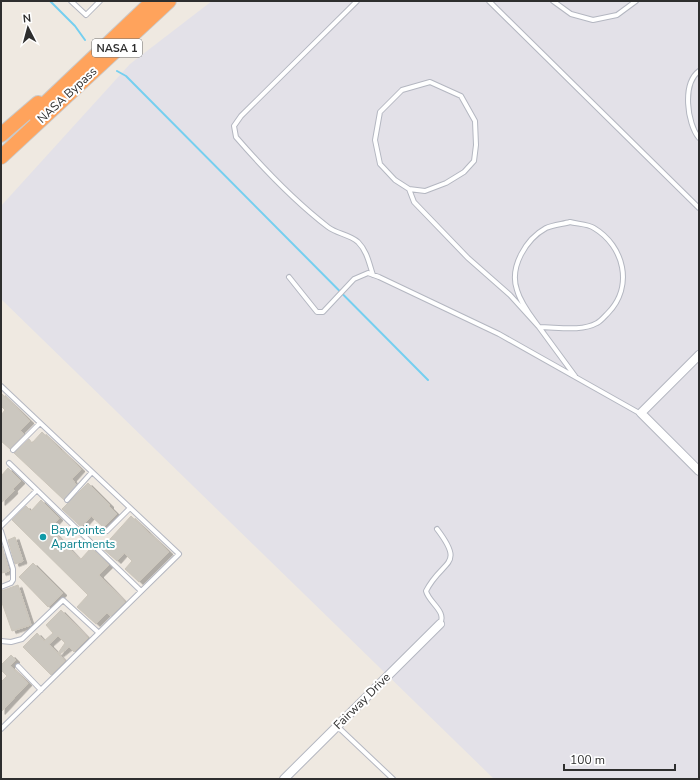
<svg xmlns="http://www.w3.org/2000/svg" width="700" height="780" viewBox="0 0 700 780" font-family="'Nunito Sans',sans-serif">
  <defs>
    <filter id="shadow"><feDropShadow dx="4" dy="2.5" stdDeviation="0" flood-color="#0004"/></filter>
  </defs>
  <rect width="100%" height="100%" fill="#efe9e1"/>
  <!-- industrial -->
  <path fill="#e3e1e8" d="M212,1H699V779H494L1,299V206L130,64Z"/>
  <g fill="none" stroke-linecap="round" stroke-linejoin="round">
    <!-- stream -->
    <path stroke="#75cff0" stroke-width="2" d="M50,1L75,26L85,40
      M117,71L126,76L428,380"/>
  </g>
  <!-- building -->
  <path fill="#cbc7bf" stroke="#cbc5ba" filter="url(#shadow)" d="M1,393L30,421L20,431L24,434L10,449L1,441V415L5,410L1,406Z
    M42,432L81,469L72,479L76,485L64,500L14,453L29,439L32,443Z
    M8,468L21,481L13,489L14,491L10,495L1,503V476Z
    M88,483L110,505L109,506L117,514L103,527L91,516L81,527L62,509Z
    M41,500L59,518L50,528L78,558L81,559L91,548L109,565L99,575L125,602L111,616L107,613L96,624L77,607L88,595L12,520L26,506L31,511Z
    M131,516L169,552L139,582L125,569L132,561L124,553L117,561L102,548Z
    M15,537L23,561L15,564L8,540Z
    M2,546L9,571L2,573L1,569Z
    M33,563L63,593L48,607L19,577Z
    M18,585L31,625L12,631L1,600V591Z
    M61,610L88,638L74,652L69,647L60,654L58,653L65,643L58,636L49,644L65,661L51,675L23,647L37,633L44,641L53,633L46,625Z
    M11,655L16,660L10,666L28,683L1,712V682L7,676L1,670V665Z"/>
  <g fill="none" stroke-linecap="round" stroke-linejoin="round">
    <!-- lane casing -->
    <g stroke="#b4b7c1" stroke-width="6">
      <path id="lane" d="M71,1L86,15L100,1
        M357,1L241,116L234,126L236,137C262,167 297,203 328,227C337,234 349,234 358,242C367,251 369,263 373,275
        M489,1L699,208
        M553,1L571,14L593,20L617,15L636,1
        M699,71C682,84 687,123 699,138
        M409,189L425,191L446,183L464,172L474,161L476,145L475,121L461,96L430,82L402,90L380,112L375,140L380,164L395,180L409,189L414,202L468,258L510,295L539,327L575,376
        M570,222C577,224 588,224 594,228C624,246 634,286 608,313C605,316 601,321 597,323C581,332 557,327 539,327C531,316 521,304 517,290C509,267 526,239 546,228C553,225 563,224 570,222Z
        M289,277L317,312H323L354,279L368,273L379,277L499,334L641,414
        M1,386L179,554L1,729
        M13,450L40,423
        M9,463L141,591
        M67,500L92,472
        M1,526L37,490
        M437,529C466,567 442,559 426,591C429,603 447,611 440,624
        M1,531L13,569V580L11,583L1,587
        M107,531L130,508
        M1,641L11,642L22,639L63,600L99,633
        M18,666L41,690
        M337,726L393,779"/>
    </g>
    <!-- street casing -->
    <g stroke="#b4b7c1" stroke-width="10">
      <path id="street" d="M699,355L641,413L699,471
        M284,779L440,624"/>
    </g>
    <!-- highway casing -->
    <g stroke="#c9c9c9" stroke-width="16">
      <path id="highway" d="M34,114L153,1
        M1,135L38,103
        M1,157L169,1"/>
    </g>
    <!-- lane -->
    <use href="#lane" stroke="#fff" stroke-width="4"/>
    <!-- street -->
    <use href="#street" stroke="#fff" stroke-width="8"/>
    <!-- highway -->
    <use href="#highway" stroke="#ffa35c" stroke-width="14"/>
  </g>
  <!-- markers -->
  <circle fill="#0f9aa8" stroke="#fff" stroke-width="1.5" cx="43" cy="537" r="4"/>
  <g text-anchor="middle" stroke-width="4" stroke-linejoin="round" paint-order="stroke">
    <!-- shield labels -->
    <rect fill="#fff" stroke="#6d6d6d" stroke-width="1" x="92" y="39" width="50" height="18" rx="3"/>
    <g font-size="11" font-weight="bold" fill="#2e2e2e">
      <text x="117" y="52">NASA 1</text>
    </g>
    <!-- street labels -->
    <g font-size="12" fill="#2e2e2e" stroke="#fff">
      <text transform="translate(67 95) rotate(-43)" y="4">NASA Bypass</text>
      <text transform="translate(362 701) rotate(-45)" y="4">Fairway Drive</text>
    </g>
    <!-- culture labels -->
    <g font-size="12" fill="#0d838f" stroke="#fff" text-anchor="start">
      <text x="51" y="534">Baypointe<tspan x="51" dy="14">Apartments</tspan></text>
    </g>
  </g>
  <!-- border -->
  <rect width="700" height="780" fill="none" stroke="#2e2e2e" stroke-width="4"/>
  <!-- north arrow -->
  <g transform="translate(28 28) rotate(354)" stroke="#ffffff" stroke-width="3" paint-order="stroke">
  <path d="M0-3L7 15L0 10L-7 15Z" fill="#2e2e2e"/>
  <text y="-6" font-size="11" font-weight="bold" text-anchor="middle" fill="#2e2e2e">N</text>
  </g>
  <!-- scale -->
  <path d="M564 764v6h111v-6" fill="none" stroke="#2e2e2e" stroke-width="2"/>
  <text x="570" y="764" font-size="12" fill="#2e2e2e" stroke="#ffffff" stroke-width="3" paint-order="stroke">100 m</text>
</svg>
